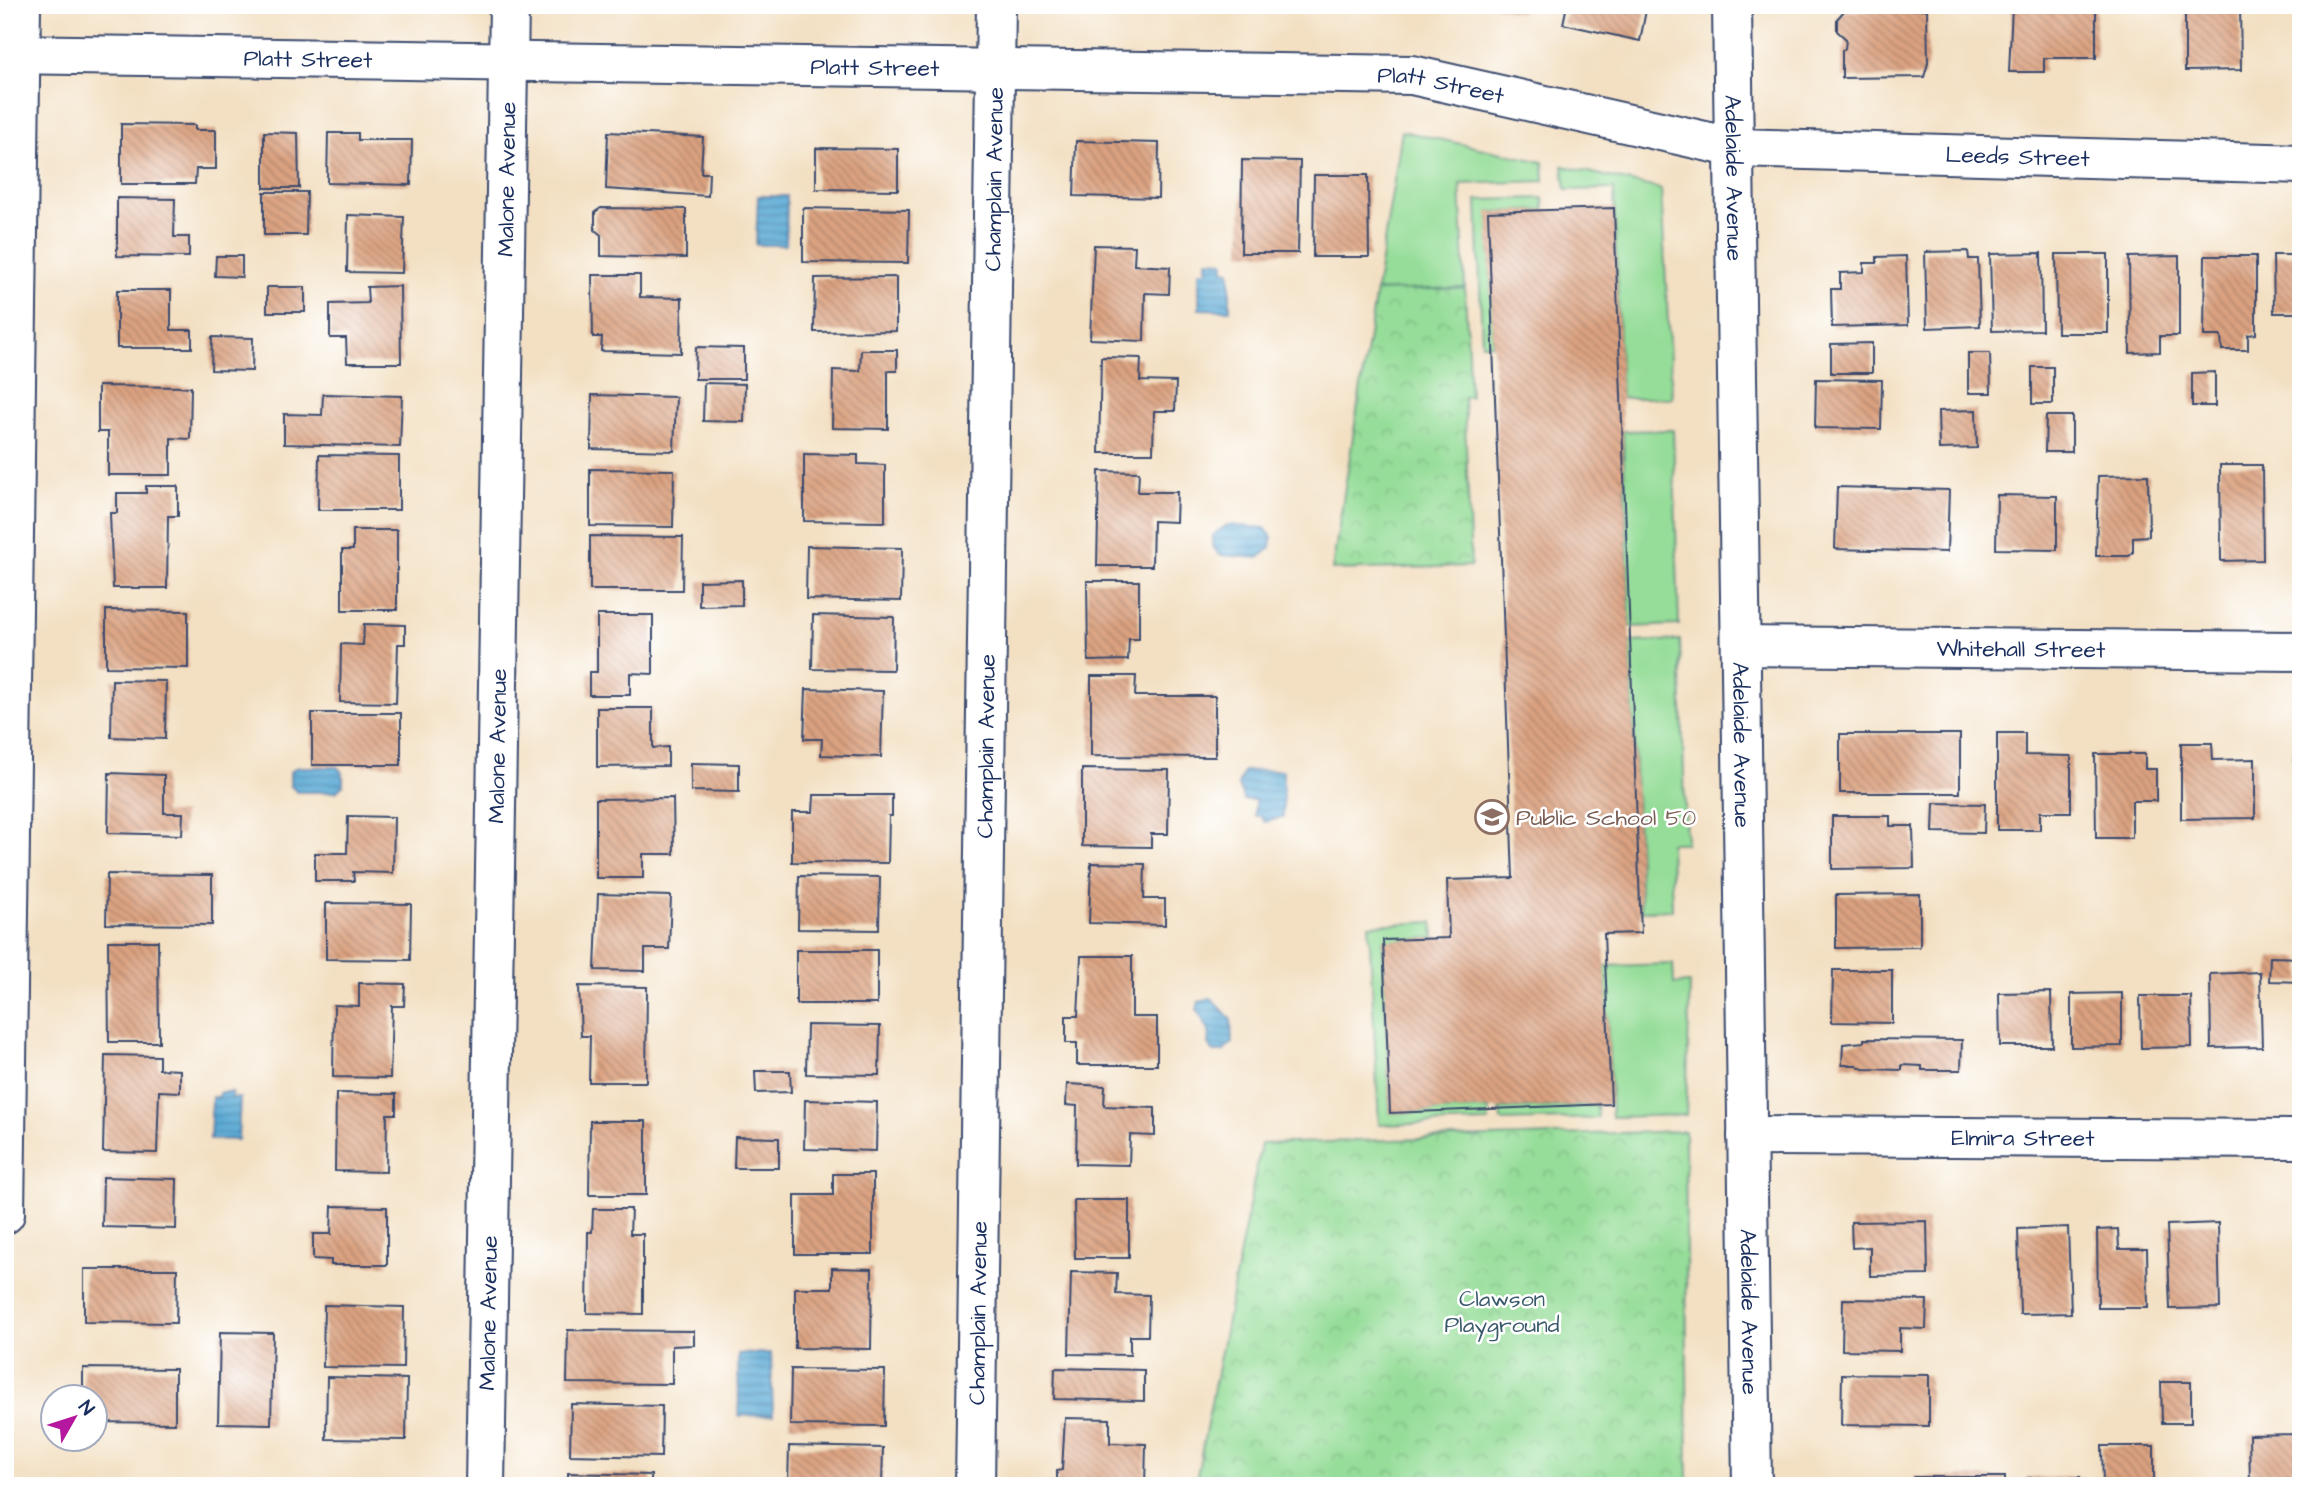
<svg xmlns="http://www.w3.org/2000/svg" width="2306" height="1491" viewBox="0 0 2306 1491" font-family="'Architects Daughter',sans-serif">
  <defs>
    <pattern id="park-crowns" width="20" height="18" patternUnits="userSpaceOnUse" patternTransform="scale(1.75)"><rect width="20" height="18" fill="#95dd98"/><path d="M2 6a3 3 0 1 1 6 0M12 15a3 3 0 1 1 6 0" fill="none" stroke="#80be85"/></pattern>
    <pattern id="water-rules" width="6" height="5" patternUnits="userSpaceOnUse" patternTransform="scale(1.75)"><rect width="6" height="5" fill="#5baad5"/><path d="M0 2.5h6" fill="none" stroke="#4a8bb0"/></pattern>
    <pattern id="building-back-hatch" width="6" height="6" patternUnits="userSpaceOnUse" patternTransform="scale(1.75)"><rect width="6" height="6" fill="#dba280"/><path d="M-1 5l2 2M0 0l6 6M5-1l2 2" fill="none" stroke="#b1846c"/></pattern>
  </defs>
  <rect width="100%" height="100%" fill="#fff"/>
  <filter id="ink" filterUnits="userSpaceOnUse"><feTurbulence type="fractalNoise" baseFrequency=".0143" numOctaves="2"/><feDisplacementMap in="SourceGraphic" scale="14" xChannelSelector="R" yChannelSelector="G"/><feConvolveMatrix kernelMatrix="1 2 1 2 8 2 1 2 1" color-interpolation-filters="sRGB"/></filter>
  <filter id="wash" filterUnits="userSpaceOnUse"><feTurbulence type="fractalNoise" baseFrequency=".00686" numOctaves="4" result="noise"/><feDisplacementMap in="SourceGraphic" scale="28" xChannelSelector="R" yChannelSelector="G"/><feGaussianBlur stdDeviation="1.57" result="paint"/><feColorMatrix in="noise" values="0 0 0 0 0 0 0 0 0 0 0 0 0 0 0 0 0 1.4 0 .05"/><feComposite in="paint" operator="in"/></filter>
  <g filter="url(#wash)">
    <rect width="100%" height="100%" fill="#f3e0c3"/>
    <!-- grass -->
    <path fill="#95dd98" stroke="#58867b" stroke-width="2" d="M1402,131L1543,162L1544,181L1460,184L1465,288L1376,291Z
      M1563,166L1661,189L1672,398H1621L1614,189L1566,190Z
      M1543,198L1544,210L1489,212L1493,344H1482L1477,200Z
      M1673,430L1679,625L1630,627L1623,431Z
      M1680,640L1686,843H1670L1672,910L1641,911L1630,642Z
      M1433,922L1434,938L1383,941L1390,1113L1489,1109V1122L1379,1125L1369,925Z
      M1673,964L1674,984L1690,983L1686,1115L1612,1117L1605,966Z
      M1597,1105L1598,1118L1501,1121L1500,1109Z"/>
    <!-- park -->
    <path fill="url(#park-crowns)" stroke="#58867b" stroke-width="2" d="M1465,288L1470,397H1464L1471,566L1332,570L1376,291Z
      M1685,1131L1688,1486H1195L1261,1144Z"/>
    <!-- water -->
    <path fill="url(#water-rules)" stroke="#3b6c9a" stroke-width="2" d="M758,196H787L786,245H756Z
      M1207,260L1224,261V270L1230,271V310L1199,309V271H1207Z
      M1227,525L1265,528L1272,537L1271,548L1258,558L1220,555L1212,546L1213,535Z
      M297,767H337L343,773V785L336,792H297L290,785V772Z
      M1283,770V817L1265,822L1261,816H1255V800H1244L1238,785L1244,771Z
      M1211,998L1231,1019L1232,1043L1223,1052H1214L1208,1045L1209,1030L1197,1010L1199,1001Z
      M220,1092H232V1098H240L238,1140L210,1139L212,1097H219Z
      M771,1353L773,1415L739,1416L738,1354Z"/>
    <g id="blocks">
      <!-- building -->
      <path fill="url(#building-back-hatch)" d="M1491,5H1523L1521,13Z
        M1567,5H1647L1640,41L1563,24Z
        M2012,5H2096V58H2044V72H2009Z
        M2185,5H2240L2241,70L2185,71Z
        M1927,9L1928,63L1924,77L1842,78V50L1845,49L1846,39L1837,31V19L1844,11Z
        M121,124L195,125V130H216V169H196L195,184H121Z
        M264,132L298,133L299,188H264Z
        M608,132L703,137L701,173H709L708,196L606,189Z
        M328,133H358V140H412L411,185L327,183Z
        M1076,141L1159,143L1158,198L1074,196Z
        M816,148L898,149V190L816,189Z
        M1242,160L1300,161L1298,253H1241Z
        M1314,175H1368L1369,257H1313Z
        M264,192H307L306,235H264Z
        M117,198L175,199L174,237H189V257L117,256Z
        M601,208L686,209V258L601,256V235L595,230V212Z
        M803,208L909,210L908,263L803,262Z
        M1614,208L1641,933L1604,934L1611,1104L1390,1113L1383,940L1449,938L1447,880L1513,878L1488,212Z
        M348,215L404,217L402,273L347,272Z
        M1094,245L1135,246L1134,265L1170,267L1169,294L1145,293L1144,341L1090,339Z
        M1968,251L1969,259H1978L1980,326L1927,328L1925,252Z
        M2041,253L2042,330L1992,331L1990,254Z
        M2056,254H2108V333H2057Z
        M2273,255H2301V313H2274Z
        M216,256H242V277L215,276Z
        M1906,256L1908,325L1832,327L1831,289H1840V273L1864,272V263H1877V257Z
        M2179,256V336H2160V352L2130,353L2129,257Z
        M2205,256H2256V334L2248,335V350H2222L2221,336H2204Z
        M592,275H640V297L682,298L681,353L601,351L602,337H593Z
        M896,277V331L814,332L815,278Z
        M400,286L401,363H347L346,338H330V304L368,303L367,287Z
        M267,287H305V312H267Z
        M117,290H171V330H192V348H117Z
        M212,337L253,338L252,371L211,370Z
        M1872,343V373H1831V344Z
        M696,347L744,348V379H695Z
        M861,350H897V371H888V429L832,428L833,370L860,371Z
        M1968,353H1990L1991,393H1968Z
        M1101,357L1141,358L1140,381L1176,382L1175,411H1154L1153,453H1099Z
        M2032,367H2053V404H2032Z
        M2215,372V406H2192V373Z
        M1816,379L1882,380L1881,429L1815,428Z
        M704,383L745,384L744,422L703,421Z
        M98,386L191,387L190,439L171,438V475H108V432H98Z
        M323,394L402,396L400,447L284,444V414L322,415Z
        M592,395L676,397L674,451L591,449Z
        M1976,410L1977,448L1939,449L1938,411Z
        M2046,416H2072V452H2045Z
        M804,454L858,455V464L885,465V522L804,521Z
        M319,455L399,456V510H318Z
        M2220,465H2262L2263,560L2221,561Z
        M590,469L674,470L673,527L590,526Z
        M1099,471L1139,472L1138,492H1177L1176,522L1153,521L1152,566H1097Z
        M2148,475L2149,536L2133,537V553L2129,556H2096L2098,476Z
        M146,486H178V516H168L167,588H113L110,513H117V493H146Z
        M1837,487L1949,490L1947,552L1835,549Z
        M1997,495L2057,496V550L1996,549Z
        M353,530H397V610H342V550H353Z
        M590,536L683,537L682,590H590Z
        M807,546L902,548L901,601L806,599Z
        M742,580V605L699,606V581Z
        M1087,581H1139V639H1129L1128,660L1088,661Z
        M106,610L188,611V668L106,667Z
        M597,615H653V674L630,673V695H589V672H597Z
        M813,615L894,617L893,670L812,669Z
        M364,624L405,625V644H398L396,703L340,702L341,644L363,645Z
        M1091,676H1136L1135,696H1215V757L1091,756Z
        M112,680L166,681L165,739L111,737Z
        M806,689L883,691L881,757L821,755L822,739H804Z
        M597,708H653V748L668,747V766L597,767Z
        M312,713H401V765H312Z
        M1997,733H2025V755L2071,756V812H2040V830H1997Z
        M1840,734H1960V793H1840Z
        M2295,738H2301V771H2294Z
        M2181,743H2212L2213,760L2255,759V818L2181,819Z
        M2095,754H2145V769H2156V801H2132V838H2096Z
        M691,763L739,764V792L691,791Z
        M1082,769L1169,770L1168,834H1151V847L1082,846Z
        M109,773L164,775V813H183L182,835L108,833Z
        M814,795H892V816H889L888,863L792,862V812H813Z
        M673,798L674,854H643V878H596V799Z
        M1934,803L1985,804L1984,833L1933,832Z
        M348,816L394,817L393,873L353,872L354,881H315V853H347Z
        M1832,816H1890V826H1913L1914,868L1832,869Z
        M1091,863L1145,864L1144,899H1165V925L1089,923Z
        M107,874L212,875V925L106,924Z
        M799,876L880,877L879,930L798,929Z
        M598,894L671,896L669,949H645V971L595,970Z
        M1920,894V947L1836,948V895Z
        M326,903L411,904L410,960L326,959Z
        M108,941H158L159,1042H109Z
        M796,950H877V1004H796Z
        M1081,956H1132V1017H1157V1065H1077V1043H1066V1016H1078Z
        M2270,957L2301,958V982L2269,981Z
        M1833,970H1892V1023L1832,1022Z
        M2260,972L2262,1047L2211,1048L2210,974Z
        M359,983L405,984L404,1006H392L390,1078L333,1077L334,1005L359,1006Z
        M579,986L647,987L646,1082H589L590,1036H581Z
        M2051,992L2052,1046H2000L1999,993Z
        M2122,993V1046L2071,1047V994Z
        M2140,996H2191L2192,1047L2141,1048Z
        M807,1025L880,1026L879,1075L806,1074Z
        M1864,1039L1962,1040L1961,1070H1922V1066L1902,1065V1070L1863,1069L1856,1065H1842L1843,1044L1864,1042Z
        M105,1055L159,1056V1069L180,1070V1092L159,1091L157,1153L103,1152Z
        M755,1071H790L791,1092L756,1093Z
        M1067,1084L1105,1086L1104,1106L1155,1108V1136L1130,1135L1129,1165L1076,1164L1077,1106L1066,1105Z
        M336,1093L396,1094V1114H387L386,1172L335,1171Z
        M805,1100L877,1102L876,1151L804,1149Z
        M590,1121H646V1195H589Z
        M735,1137L779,1138V1168H734Z
        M833,1174H873V1254H795V1195H833Z
        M103,1177L177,1179L176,1229L102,1227Z
        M1074,1200H1129V1258H1075Z
        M332,1206L387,1207V1265H331V1260L313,1259V1234H331Z
        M593,1209H631L630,1234H643V1314L587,1313L588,1232H592Z
        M1927,1221L1928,1275L1870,1276V1247L1852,1248L1851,1222Z
        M2218,1223L2220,1308L2170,1309L2167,1225Z
        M2068,1227L2071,1313L2020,1314L2018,1229Z
        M2118,1229L2119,1249H2147L2148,1308H2098L2097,1230Z
        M832,1268L872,1269L871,1349L795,1348V1288H832Z
        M84,1269H177L176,1323L84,1322Z
        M1071,1272L1117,1273L1116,1294L1149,1295L1148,1336H1130V1355L1069,1354Z
        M1843,1299L1927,1300L1926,1329L1900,1328V1351L1842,1350Z
        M324,1305L404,1307L403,1368L323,1367Z
        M568,1330L694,1331V1345L672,1346V1384L567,1383Z
        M220,1332L273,1333L271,1424L218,1423Z
        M83,1368L175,1369V1423L94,1422V1396H83Z
        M1055,1368L1144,1370V1401L1054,1399Z
        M791,1369L885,1370L884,1426L790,1425Z
        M1842,1374L1929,1375V1426L1841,1425Z
        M327,1377L407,1379L406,1440L326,1439Z
        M2161,1382H2191V1423H2162Z
        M571,1404L662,1406L661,1457L570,1455Z
        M1065,1418L1110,1419V1443L1146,1444L1145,1486H1057V1471L1062,1470Z
        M2301,1434V1486H2250L2249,1435Z
        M789,1446L883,1448L882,1486H788Z
        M2102,1446H2154V1486H2103Z
        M568,1473L651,1475V1486H568Z
        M1914,1477H2005V1486H1914Z
        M2080,1477V1486H2027V1478Z
        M2177,1481H2230V1486H2177Z"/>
    </g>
  </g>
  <g filter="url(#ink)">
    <use href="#blocks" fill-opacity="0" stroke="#3b4a6d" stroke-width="2"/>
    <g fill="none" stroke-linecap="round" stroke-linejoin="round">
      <!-- street casing -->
      <g stroke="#3b4a6d" stroke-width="42">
        <g id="street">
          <path id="s1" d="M1732,5L1752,1486"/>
          <path id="s2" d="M5,54L1412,75L1736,148L2301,164"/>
          <path id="s3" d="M1741,646L2301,651"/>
          <path id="s4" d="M1747,1136L2301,1139"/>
          <path d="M5,1214L21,5"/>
          <path id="s5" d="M485,1486L509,5"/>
          <path id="s6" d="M975,1486L996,5"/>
        </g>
      </g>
      <!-- street -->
      <use href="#street" stroke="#fff" stroke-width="38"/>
    </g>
  </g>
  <!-- icons -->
  <defs>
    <g id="school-ring" transform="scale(1.75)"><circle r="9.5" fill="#fff" stroke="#8d6e63" stroke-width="1.5"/><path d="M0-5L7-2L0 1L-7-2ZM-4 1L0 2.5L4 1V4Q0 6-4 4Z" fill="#8d6e63"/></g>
  </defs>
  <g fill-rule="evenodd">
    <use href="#school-ring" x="1492" y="817"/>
  </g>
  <g text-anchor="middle" stroke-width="5" stroke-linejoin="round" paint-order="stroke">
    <!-- street labels -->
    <g font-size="23" fill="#1b2f5e" stroke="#fff">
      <text dy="8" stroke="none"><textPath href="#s2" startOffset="303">Platt Street</textPath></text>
      <text dy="8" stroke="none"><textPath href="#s2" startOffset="870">Platt Street</textPath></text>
      <text dy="8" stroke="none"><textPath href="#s2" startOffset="1437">Platt Street</textPath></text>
      <text dy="8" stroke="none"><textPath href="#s2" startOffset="2021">Leeds Street</textPath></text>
      <text dy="8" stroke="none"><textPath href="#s5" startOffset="1307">Malone Avenue</textPath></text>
      <text dy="8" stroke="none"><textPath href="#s6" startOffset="1307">Champlain Avenue</textPath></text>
      <text dy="8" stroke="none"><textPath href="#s1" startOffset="173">Adelaide Avenue</textPath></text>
      <text dy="8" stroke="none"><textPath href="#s3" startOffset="280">Whitehall Street</textPath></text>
      <text dy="8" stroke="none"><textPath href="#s5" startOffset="740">Malone Avenue</textPath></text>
      <text dy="8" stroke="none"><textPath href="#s6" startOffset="740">Champlain Avenue</textPath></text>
      <text dy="8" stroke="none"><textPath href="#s1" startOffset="740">Adelaide Avenue</textPath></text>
      <text dy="8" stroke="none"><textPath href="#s4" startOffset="276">Elmira Street</textPath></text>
      <text dy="8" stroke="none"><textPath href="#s5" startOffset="173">Malone Avenue</textPath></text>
      <text dy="8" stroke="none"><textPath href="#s6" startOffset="173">Champlain Avenue</textPath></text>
      <text dy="8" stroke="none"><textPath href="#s1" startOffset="1307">Adelaide Avenue</textPath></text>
    </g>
    <!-- education labels -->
    <g font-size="23" fill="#785e54" stroke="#fff" text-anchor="start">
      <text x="1516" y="825">Public School 50</text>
    </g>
    <!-- park labels -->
    <g font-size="23" fill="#3a5a6c" stroke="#fff">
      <text x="1502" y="1306">Clawson<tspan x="1502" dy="26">Playground</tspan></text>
    </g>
  </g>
  <!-- margin -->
  <rect width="2306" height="1491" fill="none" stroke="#fff" stroke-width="28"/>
  <!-- north arrow -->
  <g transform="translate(74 1418) rotate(51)"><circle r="33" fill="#ffffff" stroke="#a4acbf" stroke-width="2"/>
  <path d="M0-5L12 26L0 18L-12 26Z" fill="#b5179e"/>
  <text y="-10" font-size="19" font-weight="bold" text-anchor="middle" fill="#1b2f5e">N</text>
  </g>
</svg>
